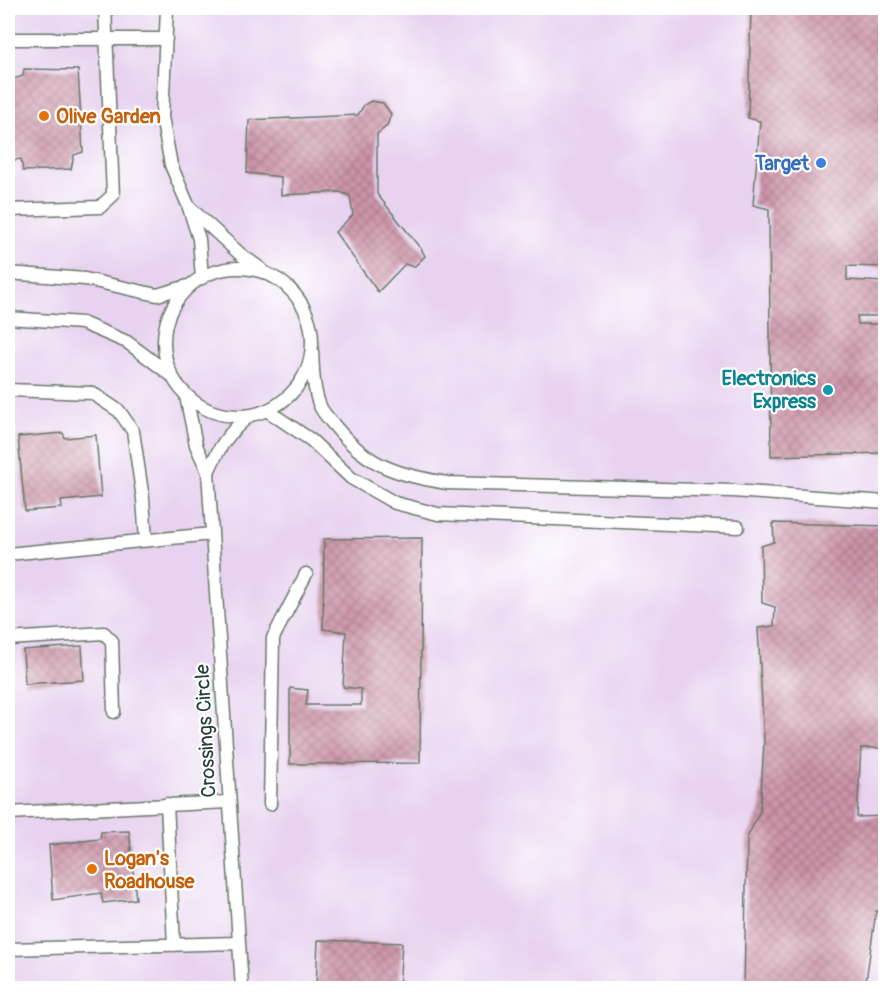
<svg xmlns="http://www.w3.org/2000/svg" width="893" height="996" viewBox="0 0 893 996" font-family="Pangolin,sans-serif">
  <defs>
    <pattern id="building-cross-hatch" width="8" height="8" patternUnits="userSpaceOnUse" patternTransform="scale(1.5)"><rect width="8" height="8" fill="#cd94a9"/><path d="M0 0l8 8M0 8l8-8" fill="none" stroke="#a67a8a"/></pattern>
  </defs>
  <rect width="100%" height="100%" fill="#fff"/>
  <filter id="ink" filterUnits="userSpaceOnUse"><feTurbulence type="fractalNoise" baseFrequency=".0167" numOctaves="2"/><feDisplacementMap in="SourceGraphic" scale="12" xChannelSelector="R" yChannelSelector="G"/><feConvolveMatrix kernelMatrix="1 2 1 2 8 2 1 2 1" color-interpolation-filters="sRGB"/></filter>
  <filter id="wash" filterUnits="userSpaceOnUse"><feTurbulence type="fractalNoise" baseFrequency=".008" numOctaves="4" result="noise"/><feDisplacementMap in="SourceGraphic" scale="24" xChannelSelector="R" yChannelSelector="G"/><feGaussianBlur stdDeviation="1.35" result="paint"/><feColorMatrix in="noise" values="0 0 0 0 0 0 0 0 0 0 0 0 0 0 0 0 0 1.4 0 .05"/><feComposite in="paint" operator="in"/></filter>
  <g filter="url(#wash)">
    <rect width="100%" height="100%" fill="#ece5c7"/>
    <!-- built -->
    <path fill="#e7d2ef" d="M8,8H885V988H8Z"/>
    <g id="blocks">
      <!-- building -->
      <path fill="url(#building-cross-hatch)" d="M751,8H886V267L847,266V280L886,282V316H857L858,324H886V453L771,456L769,209L753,205L760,121L748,118Z
        M24,69L78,70L83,152L74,155L71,169L23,171L21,159L8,161V81L23,76Z
        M371,101L383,103L391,114L387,126L377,134V194L421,249L425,256L414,267L405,264L378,292L335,232L353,215L350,196L340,192L281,195V177L247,173L249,120L358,115L364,105Z
        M63,433L65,438L96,435L101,497L61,501L62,508L25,511L18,437Z
        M773,523L886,526V748H861L857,817L886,816V911H876L865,988H744L747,838L760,811L764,742L758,628L774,626L775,607L762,603L761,546L774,542Z
        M422,538L420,763L290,764V688L308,690L306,705H361V689L343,687L346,632L323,629L324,539Z
        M82,646L84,680L25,684L23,650Z
        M129,831L136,899L103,903L101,893L53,900L49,845L100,839L101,832Z
        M318,940L402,943L399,988H316Z"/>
    </g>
  </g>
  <g filter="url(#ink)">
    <use href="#blocks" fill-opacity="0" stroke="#677867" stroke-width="1.5"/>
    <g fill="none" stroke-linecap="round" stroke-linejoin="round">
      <!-- service casing -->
      <g stroke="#677867" stroke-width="15">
        <path id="service" d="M167,8L162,117L171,165L188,205L199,239L202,278
          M8,39H166
          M190,208L240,254L261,269
          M8,210L100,207L113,195L105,8
          M164 342a74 74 0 1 1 148 0a74 74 0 1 1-148 0Z
          M8,273L85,279L157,295L188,286
          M8,318L82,323L127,342L171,375
          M312,351C313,370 313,389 320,406C323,413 329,419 334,425C367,466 397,475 447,483L733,491L886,502
          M8,390L92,393L119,411L133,431L143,499L146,540
          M186,396L196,445L208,472L242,988
          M268,411L311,440L351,478L395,503L438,514L738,527
          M208,472C219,447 228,433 249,416
          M8,554L212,534
          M8,639L104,633L112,641L114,712
          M167,804L174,945
          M270,804L273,638L306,574
          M8,813L228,802
          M8,949L239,943"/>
      </g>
      <!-- service -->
      <use href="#service" stroke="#fff" stroke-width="12"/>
    </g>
  </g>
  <!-- markers -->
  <g fill="#e8710a" stroke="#fff" stroke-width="2">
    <circle cx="44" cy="116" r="6"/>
    <circle cx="92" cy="869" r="6"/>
  </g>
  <circle fill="#3f7fe0" stroke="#fff" stroke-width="2" cx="821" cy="163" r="6"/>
  <circle fill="#0f9aa8" stroke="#fff" stroke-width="2" cx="828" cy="390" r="6"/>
  <g text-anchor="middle" stroke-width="4.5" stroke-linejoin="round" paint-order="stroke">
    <!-- food labels -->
    <g font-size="20" font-weight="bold" fill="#c56008" stroke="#fff" text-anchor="start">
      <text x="56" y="123">Olive Garden</text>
      <text x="104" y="865">Logan's<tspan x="104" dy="23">Roadhouse</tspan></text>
    </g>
    <!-- shop labels -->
    <g font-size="20" font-weight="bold" fill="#366cbe" stroke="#fff" text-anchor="end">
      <text x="809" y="170">Target</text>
    </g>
    <!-- culture labels -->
    <g font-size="20" font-weight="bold" fill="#0d838f" stroke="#fff" text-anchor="end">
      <text x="816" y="385">Electronics<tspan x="816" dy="23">Express</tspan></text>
    </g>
    <!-- street labels -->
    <g font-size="20" fill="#1f3d34" stroke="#fff">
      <text transform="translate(205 731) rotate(-93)" y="7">Crossings Circle</text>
    </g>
  </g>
  <!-- margin -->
  <rect width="893" height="996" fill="none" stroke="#fff" stroke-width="30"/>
</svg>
